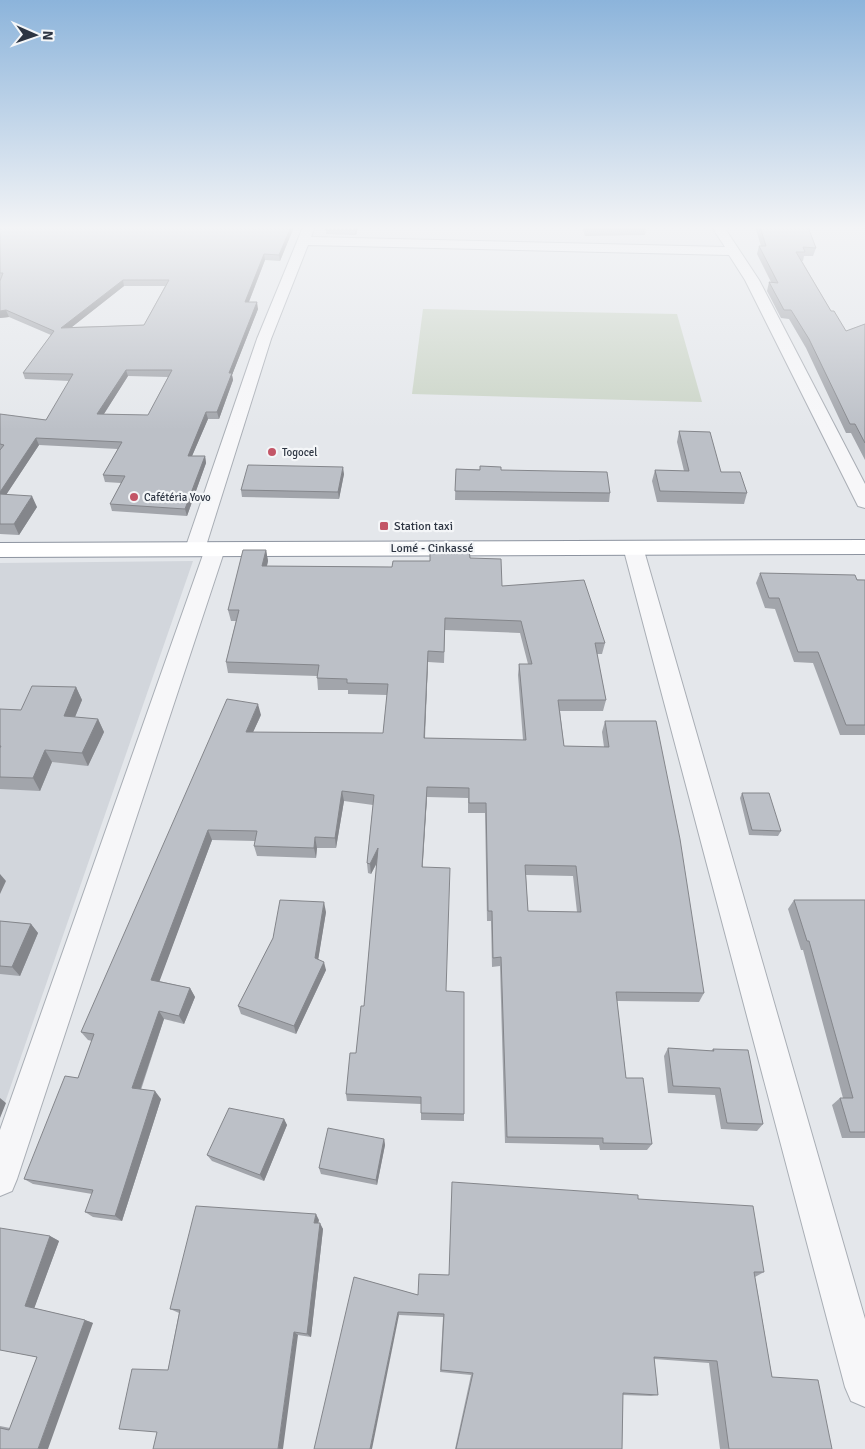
<svg xmlns="http://www.w3.org/2000/svg" width="865" height="1449" viewBox="0 0 865 1449" font-family="Signika,sans-serif">
  <rect width="100%" height="100%" fill="#e4e7eb"/>
  <!-- built -->
  <path fill="#d2d6dc" d="M193,561L0,1117V563Z"/>
  <!-- green -->
  <path fill="#cad4c6" d="M423,309L677,314L702,402L412,394Z"/>
  <g fill="none" stroke-linecap="round" stroke-linejoin="round">
    <!-- street casing -->
    <g stroke="#a9aeb5" stroke-width="2">
      <path id="street" d="M303,227H315L311,237L725,247L712,227H724L759,280L865,484V508L858,506L745,280L729,255L308,245L271,339L205,549L202,553L195,555L188,553L185,549L257,339Z
        M633,541L640,543L643,547L865,1319V1407L851,1401L845,1387L623,547L626,543Z
        M215,543L222,545L225,549L17,1179L12,1191L0,1196V1130L205,549L208,545Z"/>
    </g>
    <!-- highway casing -->
    <g stroke="#8d94a0" stroke-width="2">
      <path id="highway" d="M865,540V554L0,557V543Z"/>
    </g>
    <!-- street -->
    <use href="#street" fill="#f7f7f9" fill-rule="evenodd"/>
    <!-- highway -->
    <use href="#highway" fill="#fff" fill-rule="evenodd"/>
  </g>
  <!-- wall -->
  <path fill="#a2a5ab" fill-rule="evenodd" d="M0,227H294L280,261L265,260L249,302L258,309L232,375L233,380L219,419H208L192,456H205L206,463L187,516L112,511L110,504L121,483L105,482L103,475L118,449L39,445L6,495L37,507L19,535L0,534V414L46,420L70,381L25,379L23,373L51,335L9,317L0,318ZM124,286H165L144,325L72,327ZM128,376L168,377L148,415L104,414Z
    M326,227H387V228H358L356,235L326,234Z
    M582,227H645L646,229L645,235L585,236Z
    M755,227H808L816,248L813,256H804L803,261H802L831,311L846,331L865,324V460L851,433H846L806,348L789,319L781,318L767,291L769,282H771L757,254L759,246H761Z
    M848,227H865V229Z
    M679,431L721,472L747,493L744,504L657,502L652,481L655,470L684,471L677,442Z
    M456,469L501,470L610,493L609,502L455,500Z
    M344,474L339,499L242,497L241,490Z
    M266,550L268,561L267,566L392,567L430,561L470,558L502,586L605,643L602,654H597L606,700L603,711H560L564,746L604,747L602,732L605,721L704,993L699,1002L617,1001L626,1078L652,1144L647,1150H600L599,1145L505,1143L500,966L492,967L491,921H487L485,813H468V798L427,797L422,867L446,991L464,1114V1121L421,1120V1104L347,1101L346,1094L356,1053L364,1006L377,863L371,874L368,873L367,863L373,805L344,801L336,848H317L316,858L257,856L254,846L255,841L212,840L159,981L190,988L195,997L184,1024L164,1019L141,1090L161,1099L122,1221L93,1217L85,1212L92,1194L33,1184L24,1179L78,1078L92,1041L88,1040L81,1032L261,715L253,732L383,733L387,695L348,694V690H318L317,676L228,673L226,662L236,621H231L228,610ZM445,630L520,633L528,664H519L518,675L523,740L425,738L428,662L444,663ZM526,875L573,876L577,912L528,911Z
    M760,573L865,580V735H840L813,663L794,662L775,609L765,608L756,583Z
    M76,687L82,700L75,717L98,719L104,732L88,766L52,762L40,791L0,789V709L21,710Z
    M742,793L781,831L778,836L749,835L740,798Z
    M794,900H865V1138H842L832,1105L840,1098H843L803,950H801L788,909Z
    M326,912L318,959L326,970L296,1034L241,1014L238,1006L273,938Z
    M0,921L31,924L38,933L20,976L0,974Z
    M668,1048L711,1051L713,1049L763,1124L757,1131L721,1129L715,1095L668,1093L664,1056Z
    M284,1119L287,1125L264,1181L212,1161L207,1155Z
    M384,1139L385,1145L377,1185L321,1174L319,1168Z
    M638,1199L764,1272L755,1277L772,1377L832,1449H720L709,1363L654,1359L658,1395L651,1396L623,1395L622,1449H455L471,1375L440,1372L443,1317L399,1315L354,1277L418,1295L448,1275Z
    M319,1220L318,1223L323,1229L311,1337L298,1335L168,1370L179,1313L170,1309Z
    M50,1236L59,1241L34,1308L85,1320L93,1323L0,1449V1426L10,1428L37,1357L0,1350Z"/>
  <!-- shaded-wall -->
  <path fill="#84868b" d="M291,227H294L280,261L279,255Z
    M356,227H358L356,235L355,230Z
    M264,254L265,260L246,309L245,302Z
    M123,280L124,286L63,334L61,328Z
    M257,302L258,309L232,375L233,380L219,419L217,412L229,373Z
    M6,310L9,317L0,318V311Z
    M126,370L128,376L100,420L97,414Z
    M206,412L208,419L189,463L188,456Z
    M36,438L39,445L0,504V492Z
    M205,456L206,463L187,516L185,509Z
    M343,467L344,474L339,499L338,492Z
    M32,496L37,507L19,535L14,524Z
    M266,550L268,561L264,577L262,566Z
    M428,651V662L424,749V738Z
    M76,687L82,700L70,729L64,716Z
    M258,704L261,715L248,743L246,732Z
    M98,719L104,732L88,766L82,753Z
    M45,750L52,762L40,791L33,778Z
    M427,787V797L422,877V867Z
    M342,791L344,801L336,848L335,838Z
    M208,830L212,840L157,988L151,980Z
    M315,837L317,848L316,858L314,848Z
    M378,848L379,858L371,874L370,864Z
    M0,874L6,881L0,894Z
    M324,902L326,912L317,967L315,958Z
    M31,924L38,933L20,976L12,967Z
    M324,962L326,970L296,1034L294,1026Z
    M190,988L195,997L184,1024L179,1016Z
    M159,1011L164,1019L138,1096L132,1088Z
    M155,1091L161,1099L122,1221L115,1216Z
    M0,1098L6,1103L0,1118Z
    M284,1119L287,1125L264,1181L260,1175Z
    M384,1139L385,1145L377,1185L376,1180Z
    M316,1214L319,1220L317,1228L314,1223Z
    M320,1223L323,1229L311,1337L307,1334Z
    M50,1236L59,1241L34,1309L25,1306Z
    M398,1312L399,1315L372,1449H370Z
    M85,1320L93,1323L48,1449H38Z
    M294,1332L298,1335L283,1449H278Z"/>
  <!-- building -->
  <path fill="#bcc0c7" stroke="#84868b" fill-rule="evenodd" d="M0,227H291L279,255L264,254L245,302H257L229,373H232L217,412H206L188,456H205L185,509L110,504L125,476L103,475L122,442L36,438L0,492V450L4,445L0,444V414L46,420L73,374L23,373L54,331L6,310L0,311V281L3,273H0ZM123,280H169L144,325L61,328ZM126,370H172L148,415L97,414Z
    M326,227H356L355,230H326Z
    M585,227H645L646,229H585Z
    M760,227H808L816,248L803,247L805,252H796L831,311H834L846,331L865,324V443L855,424H850L809,339L791,310H784L769,282L778,283L759,246H766Z
    M679,431L710,432L721,472H740L747,493L660,491L655,470L689,471Z
    M248,465L343,467L338,492L241,490Z
    M480,466L501,467V470L607,472L610,493L455,491L456,469L480,470Z
    M0,494L32,496L14,524H0Z
    M430,549H469L470,558L501,559L502,586L584,580L605,643H595L606,700H558L564,746L609,747L605,721H656L680,839L704,993L616,992L626,1078H643L652,1144L603,1143V1138L507,1137L501,957L493,958L492,911H488L486,803H469V788L427,787L422,867L450,868L446,991L464,992V1114L421,1113V1097L346,1094L350,1053H356L361,1006H364L378,848L370,864L367,863L374,795L342,791L335,838L315,837L314,848L254,846L257,831L208,830L151,980L190,988L179,1016L159,1011L132,1088L155,1091L115,1216L85,1212L93,1190L24,1179L65,1076L78,1078L94,1034L81,1032L227,699L258,704L246,732L383,733L388,684L347,683V679L317,678L319,665L226,662L239,610H228L243,550H266L262,566L392,567L393,561H430ZM445,618L521,621L532,664H519L526,740L424,738L428,651L444,652ZM525,865L576,866L581,912L528,911Z
    M760,573L855,575L857,580H865V725H846L818,652H798L779,598H769Z
    M32,686L76,687L64,716L98,719L82,753L45,750L33,778L0,777V748L1,746H0V709L21,710Z
    M742,793H769L781,831L752,830Z
    M280,900L324,902L315,958L324,962L294,1026L238,1006L273,938Z
    M794,900H865V1132H850L840,1098H853L809,941H807Z
    M0,921L31,924L12,967L0,966Z
    M668,1048L714,1051L713,1049L748,1050L763,1124L727,1123L720,1088L673,1086Z
    M229,1108L284,1119L260,1175L207,1155Z
    M328,1128L384,1139L376,1180L319,1168Z
    M452,1182L638,1195V1199L753,1206L764,1272H754L772,1377L818,1380L832,1449H729L717,1361L654,1357L658,1395L623,1393L622,1449H456L473,1373L441,1370L444,1314L398,1312L370,1449H314L354,1277L418,1295L419,1274L449,1275Z
    M196,1206L316,1214L314,1223H320L307,1334L294,1332L278,1449H153L157,1432L119,1429L132,1369L168,1370L180,1310L170,1309Z
    M0,1228L50,1236L25,1306L85,1320L38,1449H0V1428L9,1430L37,1357L0,1350Z"/>
  <!-- sky -->
  <linearGradient id="sky" x2="0" y2="1"><stop stop-color="#8cb4db"/><stop offset="0.53" stop-color="#f3f4f6"/><stop offset="1" stop-color="#f3f4f6" stop-opacity="0"/></linearGradient>
  <rect width="865" height="430" fill="url(#sky)"/>
  <!-- markers -->
  <g fill="#c35667" stroke="#f4f6f8" stroke-width="2">
    <circle cx="272" cy="452" r="5"/>
    <circle cx="134" cy="497" r="5"/>
    <rect x="379" y="521" width="10" height="10" rx="2.5"/>
  </g>
  <g text-anchor="middle" stroke-width="4.5" stroke-linejoin="round" paint-order="stroke">
    <!-- far-poi labels -->
    <g font-size="11" fill="#2d3542" stroke="#f4f6f8" text-anchor="start">
      <text x="282" y="456">Togocel</text>
      <text x="144" y="501">Cafétéria Yovo</text>
    </g>
    <!-- poi labels -->
    <g font-size="12" fill="#2d3542" stroke="#f4f6f8" text-anchor="start">
      <text x="394" y="530">Station taxi</text>
    </g>
    <!-- street labels -->
    <g font-size="12" fill="#2d3542" stroke="#f4f6f8">
      <text x="432" y="552">Lomé - Cinkassé</text>
    </g>
  </g>
  <!-- north arrow -->
  <g transform="translate(35 35) rotate(92)" stroke="#f4f6f8" stroke-width="4" paint-order="stroke">
  <path d="M0-4L9 19L0 12L-9 19Z" fill="#2d3542"/>
  <text y="-8" font-size="14" font-weight="bold" text-anchor="middle" fill="#2d3542">N</text>
  </g>
</svg>
